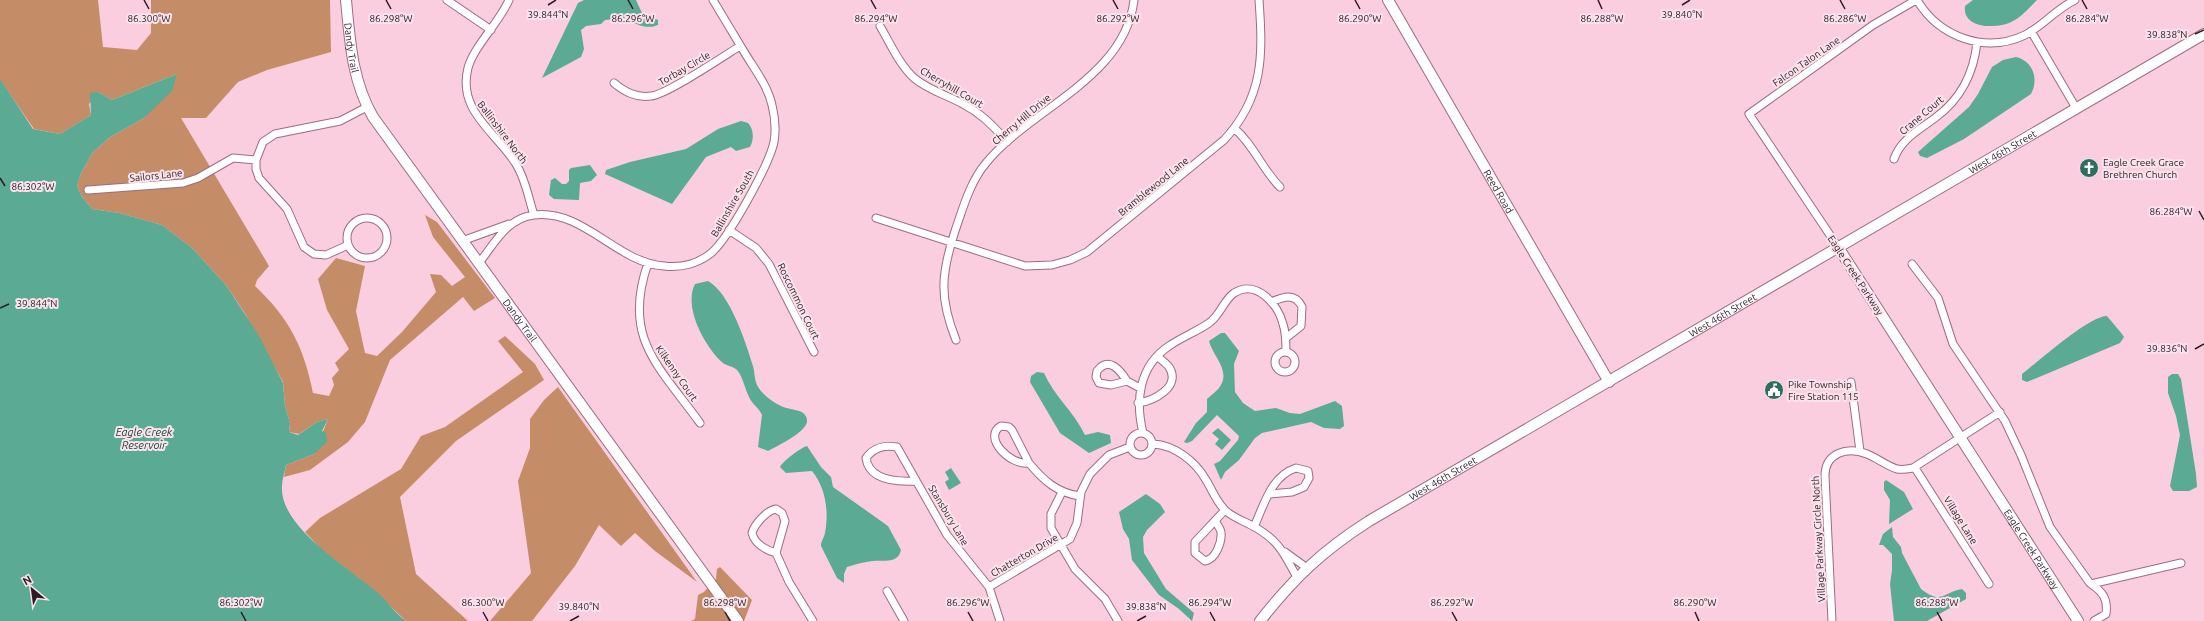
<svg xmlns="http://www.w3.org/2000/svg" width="2204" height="621" viewBox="0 0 2204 621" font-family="Ubuntu,sans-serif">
  <rect width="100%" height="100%" fill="#fbcedf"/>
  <!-- forest -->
  <path fill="#c48c67" d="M0,0H98L103,47L137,50L151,33V0H330L331,52L267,70L238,82L206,118H181L269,266L257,280L255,286C289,318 304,347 313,393L329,396L334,385L332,378L339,370L335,363L349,349L327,310L318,279L336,258L365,266L356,311L365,353L377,356L402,332L436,292L430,274L441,275L452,286L465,277L433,237L425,215L437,222L495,298L474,311L463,297L390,360L365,422L348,442L310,470L284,477L286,465L314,454L328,419L317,422L299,434L289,432L290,423L285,406L283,382L244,312L226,285L192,248L162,225L119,213L92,209L82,197L77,186L81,173L93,152L110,137L144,118L177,74L112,100L98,92L89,104L91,115L60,134L34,129L0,80Z
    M505,336L535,364L544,380L456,441L400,497L416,574L468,621H406L370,587L323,551L305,532L320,518L401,469L421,436L445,427L523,372L498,341Z
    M558,387L697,582L655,551L635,533L621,546L599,525L575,566L532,621H490L531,573L518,481L530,448V419L544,400Z
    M720,567L752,600L744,621H691L695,619L698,595L704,592L716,579L717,569Z"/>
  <!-- water -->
  <path fill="#5aaa94" d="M584,0H636L642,13L658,20V25C646,30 635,24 626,18L605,20L601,24L586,26L581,30L584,49L581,57L542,78L578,3Z
    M1973,0H2037C2029,8 2022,17 2011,22C1997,29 1962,29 1965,6Z
    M2016,57C2033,61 2039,79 2031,94L1964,139L1927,158L1920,156L1918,152L1969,107L1978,94L1992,67L2003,60Z
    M177,74L172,91L144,118L110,137L93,152L81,173L77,186L82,197L92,209L119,213L162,225L192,248L226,285L259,336L283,383L285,406L290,423L289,432L298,435L317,422L328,419L322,431L326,433L327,442L314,454L286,465C285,472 282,479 282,486C279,528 351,569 378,593C388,602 395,613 406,621H0V79L33,129L60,134L91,115L90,93L98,92L112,100Z
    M741,121L748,123C754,129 754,140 750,147L736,151L731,147L706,157L672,204L605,174L606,170L630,162L686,149L718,129Z
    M590,165L597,175L591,181L580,183L579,200L554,199L549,195L551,180L555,178L562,184H566L569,181V170L571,168Z
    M708,281C730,293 746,343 753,366C755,373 754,380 758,387C763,395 773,402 781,406C790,411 808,408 807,422C805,433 777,446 768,451L758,447L762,415C759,408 752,404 749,397C745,389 743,377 737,370C733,366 727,366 723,363C705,347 683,307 695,284Z
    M2107,316L2122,334L2124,337L2120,343L2027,382L2022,380V374C2039,361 2089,316 2107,316Z
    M1221,333H1225L1239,351L1234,364L1235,392L1243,403L1255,411L1276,408L1290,413L1300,414L1335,401L1342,406L1344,426L1340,429L1324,428L1311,422L1262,433L1255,438L1239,460L1225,472L1221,480L1214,464L1220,461L1238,440L1239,436L1217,415L1192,441L1187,443L1184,442L1196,423L1207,412V399C1211,395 1216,392 1219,388C1232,371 1213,357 1209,341Z
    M1037,372L1044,373C1054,396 1074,412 1085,435L1098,432L1110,435L1111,443L1089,453L1060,433L1030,382L1031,376Z
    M2172,374H2178L2181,379L2196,474L2197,487L2189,491H2173L2170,486L2180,435L2176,416L2168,393V377Z
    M1218,428L1231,440L1222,450L1215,444L1219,439L1212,433Z
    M807,446L821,467L831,477L833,487L888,526L901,550C898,564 884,560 873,561C864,562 856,564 847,567L844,574V583L837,578L821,546C821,541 824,538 825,533C829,512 826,488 812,471L786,473L780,467C782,462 800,448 807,446Z
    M951,468L961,483L949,490L945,482L949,479L945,472Z
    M1886,480L1904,492L1913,509L1889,524L1890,500L1884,490V482Z
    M1146,494L1160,504L1165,512L1147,530L1143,537L1144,553L1166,589L1194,613L1192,621L1179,609L1159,595L1132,560L1129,539L1123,529L1119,512Z
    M1892,527L1893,537L1901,547L1902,553L1921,589C1942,605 1941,593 1962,589L1966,593V599L1927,621H1894L1890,584L1892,570V554L1883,545H1879L1883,534Z"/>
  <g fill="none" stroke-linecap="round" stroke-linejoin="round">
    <!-- street casing -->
    <g stroke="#9d6c80" stroke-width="9">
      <path id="street" d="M447,0L491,30
        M509,0C499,23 474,46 468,68C457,111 496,132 516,164C526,180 528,197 534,215
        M1917,0C1939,37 1985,54 2025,35C2043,26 2056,9 2075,0
        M880,26C890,43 899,64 914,78C928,90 947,95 963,104C981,113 994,126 1007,142
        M2031,31L2076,108
        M614,83C625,92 636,98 651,96C666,95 724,56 740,46
        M1234,128C1254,145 1262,169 1280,187
        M1894,159C1901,139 1919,130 1935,118C1960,100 1974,73 1977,42
        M88,190L183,183L198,178L233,158L256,160
        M876,218L1025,266L1052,265L1070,260L1087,252L1224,140C1264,97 1263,55 1259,0
        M347 238a20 20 0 1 1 40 0a20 20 0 1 1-40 0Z
        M729,230L756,248L769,264L814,352
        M462,241L509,224
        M348,245L326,255L314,254L304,247L287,209L259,178L256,169V160L263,142L275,134L340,121L367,107
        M1838,247L1749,114L1873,25L1916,0
        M479,263C494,244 507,218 534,215C584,209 617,263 664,266C680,268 697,264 710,254C728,240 769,165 774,142C776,130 775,117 772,105C768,87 756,71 746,55C735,37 724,18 713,0
        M648,263C622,338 658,365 700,423
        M1912,264L1938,298L1953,344L2005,421L2021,455L2050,527L2089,582L2091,584L2181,563
        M1271,302C1283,297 1295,292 1302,307L1301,326L1286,338
        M956,340C939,298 941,274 955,231C963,208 970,182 986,163C1031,108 1125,78 1134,0
        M1275 362a10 10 0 1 1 20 0a10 10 0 1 1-20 0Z
        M1127,381C1120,370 1109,356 1097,371L1096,377L1099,383L1111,385L1127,381L1140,388
        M1851,382L1860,451
        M1138,403C1153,401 1182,387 1169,367C1166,363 1161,360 1157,356
        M1001,426L1009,427L1012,430L1029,463C1010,466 982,437 1001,426Z
        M1130 444a11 11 0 1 1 22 0a11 11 0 1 1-22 0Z
        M1143,433C1135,400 1139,366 1169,346C1182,337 1196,332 1209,323C1220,316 1223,301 1234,293C1256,279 1278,304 1283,324C1286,333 1286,342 1286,351
        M1153,444C1175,445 1196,462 1206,480C1213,491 1216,502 1226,511C1235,519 1247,522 1258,529C1281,543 1284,555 1297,577
        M1029,463C1043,480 1057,493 1080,496
        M1915,468L1989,584
        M916,481C897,482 869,481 866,458C874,447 884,445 897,447L947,535L989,587L1000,621
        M1062,492L1051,514V528L1075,569L1105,599L1118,621
        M776,509L782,513L785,521L776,553C766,550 755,545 752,533C754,525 767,510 776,509Z
        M1215,521C1217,524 1220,528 1221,532C1222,542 1216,559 1205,561L1195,553V542L1225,510
        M1254,527C1264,505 1271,476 1296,468L1308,471L1309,478L1304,487L1292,492L1269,494
        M1285,552L1307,568
        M776,553L789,582L813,621
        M2091,584C2103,592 2108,599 2106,614L2094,621
        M989,587L1070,539L1077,523L1081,492L1090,474L1109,455L1130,447
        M887,591L904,621
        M1832,621L1825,476C1825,453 1847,446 1867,454C1877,458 1887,466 1897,469C1902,470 1908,469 1913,468L2000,412"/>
    </g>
    <!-- secondary casing -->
    <g stroke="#9d6c80" stroke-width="12">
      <g id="secondary">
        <path id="s1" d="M346,0C350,41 352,81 373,117L738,621"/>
        <path id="s2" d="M1388,0L1609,382"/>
        <path id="s3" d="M1838,247L2078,621"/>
        <path id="s4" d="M1260,621C1294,578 1322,551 1369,521L2204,34"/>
      </g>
    </g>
    <!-- street -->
    <use href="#street" stroke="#fff" stroke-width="7"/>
    <!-- secondary -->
    <use href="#secondary" stroke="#fff" stroke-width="10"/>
  </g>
  <!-- ticks -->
  <path fill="none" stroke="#2e1a22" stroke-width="1.5" d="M144,0L149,9M386,0L391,9M628,0L633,9M871,0L876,9M1113,0L1118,9M1355,0L1360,9M1598,0L1602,9M1840,0L1845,9M2082,0L2087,9M548,5L556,0M1682,5L1690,0M2195,34L2204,30M0,178L5,186M2199,211L2204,220M0,308L9,304M2195,349L2204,344M241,612L246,621M483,612L488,621M725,612L730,621M968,612L973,621M1210,612L1215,621M1452,612L1457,621M1695,612L1699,621M1937,612L1942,621M570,621L579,616M1137,621L1146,616"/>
  <!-- icons -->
  <defs>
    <g id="church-disc" transform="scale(1)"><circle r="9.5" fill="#2d6e5e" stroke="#fae3eb"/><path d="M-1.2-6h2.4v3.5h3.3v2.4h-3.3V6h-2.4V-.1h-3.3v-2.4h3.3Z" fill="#fff"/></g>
    <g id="civic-disc" transform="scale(1)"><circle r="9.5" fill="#2d6e5e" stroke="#fae3eb"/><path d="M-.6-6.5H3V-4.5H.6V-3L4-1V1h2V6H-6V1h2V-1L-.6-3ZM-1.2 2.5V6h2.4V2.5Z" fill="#fff"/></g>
  </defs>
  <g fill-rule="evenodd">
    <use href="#church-disc" x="2089" y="168"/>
    <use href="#civic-disc" x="1774" y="390"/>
  </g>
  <g text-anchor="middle" stroke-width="4" stroke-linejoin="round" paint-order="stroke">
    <!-- street labels -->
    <g font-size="10" fill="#2e1a22" stroke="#fae3eb">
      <text dy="4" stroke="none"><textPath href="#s1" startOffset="48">Dandy Trail</textPath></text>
      <text transform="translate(1806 61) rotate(-35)" y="4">Falcon Talon Lane</text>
      <text transform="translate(684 68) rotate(-30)" y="4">Torbay Circle</text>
      <text transform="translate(952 87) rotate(30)" y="4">Cherryhill Court</text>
      <text transform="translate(1921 115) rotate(-40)" y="4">Crane Court</text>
      <text transform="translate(1021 119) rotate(-40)" y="4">Cherry Hill Drive</text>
      <text transform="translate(503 132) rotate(53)" y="4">Ballinshire North</text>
      <text dy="4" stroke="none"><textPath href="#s4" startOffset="882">West 46th Street</textPath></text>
      <text transform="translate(156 175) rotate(-6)" y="4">Sailors Lane</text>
      <text transform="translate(1153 186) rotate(-39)" y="4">Bramblewood Lane</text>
      <text dy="4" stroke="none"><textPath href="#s2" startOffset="221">Reed Road</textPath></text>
      <text transform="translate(732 203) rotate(-60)" y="4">Ballinshire South</text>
      <text transform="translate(1856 275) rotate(57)" y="4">Eagle Creek Parkway</text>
      <text transform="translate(799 301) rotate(64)" y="4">Roscommon Court</text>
      <text dy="4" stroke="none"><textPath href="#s4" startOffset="558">West 46th Street</textPath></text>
      <text dy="4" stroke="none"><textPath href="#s1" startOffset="372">Dandy Trail</textPath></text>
      <text transform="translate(677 373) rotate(55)" y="4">Kilkenny Court</text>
      <text dy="4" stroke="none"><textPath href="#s4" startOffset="234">West 46th Street</textPath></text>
      <text transform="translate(949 515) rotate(59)" y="4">Stansbury Lane</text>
      <text transform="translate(1961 520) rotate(58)" y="4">Village Lane</text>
      <text transform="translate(1818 539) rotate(-93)" y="4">Village Parkway Circle North</text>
      <text dy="4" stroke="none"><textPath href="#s3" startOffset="359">Eagle Creek Parkway</textPath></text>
      <text transform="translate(1024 555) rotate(-30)" y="4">Chatterton Drive</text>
    </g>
    <!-- poi labels -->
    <g font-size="10" fill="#2e1a22" stroke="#fae3eb" text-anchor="start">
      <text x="2103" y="166">Eagle Creek Grace<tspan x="2103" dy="12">Brethren Church</tspan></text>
      <text x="1788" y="388">Pike Township<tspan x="1788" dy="12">Fire Station 115</tspan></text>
    </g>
    <!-- water labels -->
    <g font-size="11" font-style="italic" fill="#1e4339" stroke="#fae3eb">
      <text x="144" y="436">Eagle Creek<tspan x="144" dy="13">Reservoir</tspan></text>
    </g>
  </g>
  <g font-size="10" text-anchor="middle" fill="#2e1a22" stroke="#fae3eb" stroke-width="4" stroke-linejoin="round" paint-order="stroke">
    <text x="1682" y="18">39.840°N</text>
    <text x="548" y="18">39.844°N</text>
    <text x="149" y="22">86.300°W</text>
    <text x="391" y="22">86.298°W</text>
    <text x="633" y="22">86.296°W</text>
    <text x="876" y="22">86.294°W</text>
    <text x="1118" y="22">86.292°W</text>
    <text x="1360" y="22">86.290°W</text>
    <text x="1602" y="22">86.288°W</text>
    <text x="1845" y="22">86.286°W</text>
    <text x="2087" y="22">86.284°W</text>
    <text x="2167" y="38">39.838°N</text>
    <text x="33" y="190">86.302°W</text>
    <text x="2171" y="215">86.284°W</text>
    <text x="37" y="307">39.844°N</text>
    <text x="2167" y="352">39.836°N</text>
    <text x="241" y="606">86.302°W</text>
    <text x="483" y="606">86.300°W</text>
    <text x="725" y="606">86.298°W</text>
    <text x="968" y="606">86.296°W</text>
    <text x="1210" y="606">86.294°W</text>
    <text x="1452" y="606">86.292°W</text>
    <text x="1695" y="606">86.290°W</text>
    <text x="1937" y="606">86.288°W</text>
    <text x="579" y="610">39.840°N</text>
    <text x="1146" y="610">39.838°N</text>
  </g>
  <!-- north arrow -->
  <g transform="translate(32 589) rotate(331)" stroke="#fae3eb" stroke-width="3" paint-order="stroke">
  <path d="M0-3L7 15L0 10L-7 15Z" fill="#2e1a22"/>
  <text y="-6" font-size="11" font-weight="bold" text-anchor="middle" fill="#2e1a22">N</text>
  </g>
</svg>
